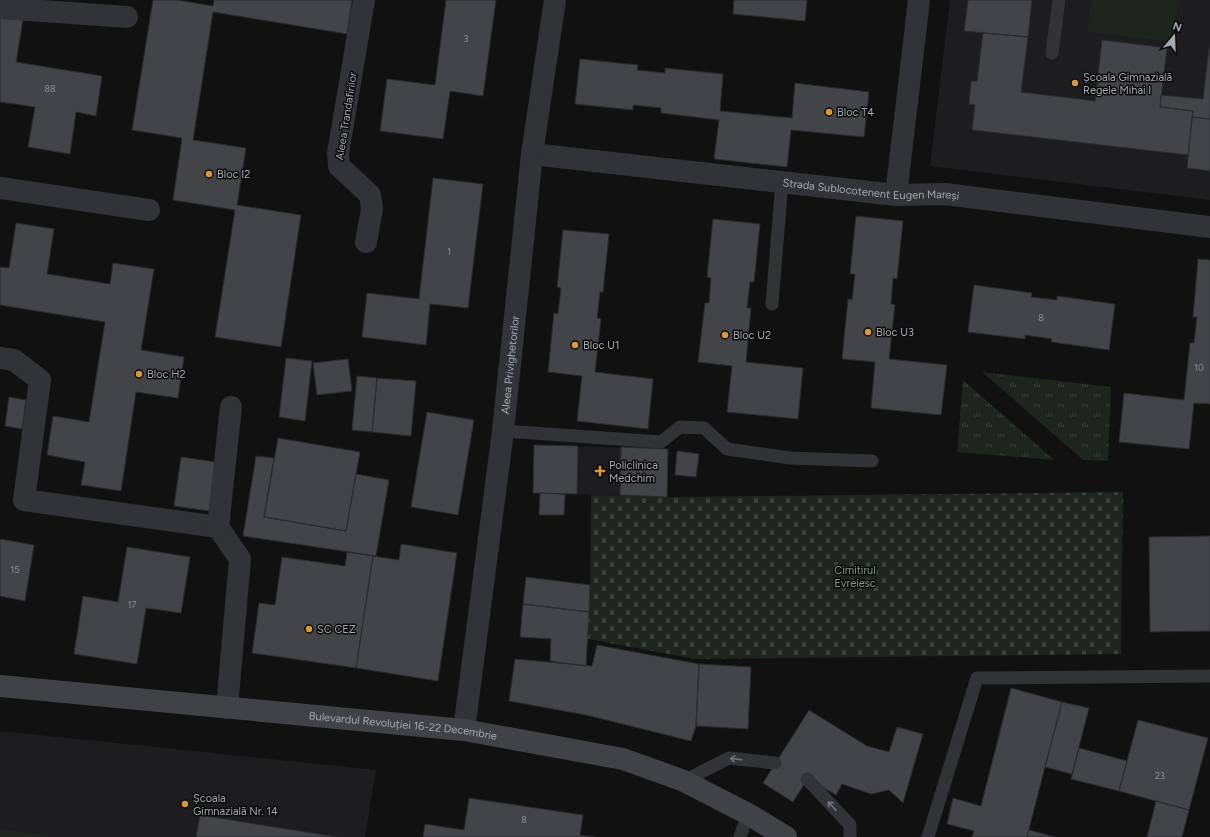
<svg xmlns="http://www.w3.org/2000/svg" width="1210" height="837" viewBox="0 0 1210 837" font-family="Figtree,sans-serif">
  <defs>
    <pattern id="cemetery-stones" width="16" height="16" patternUnits="userSpaceOnUse"><rect width="16" height="16" fill="#1e241e"/><path d="M2 7V4a2 2 0 0 1 4 0v3zM10 15v-3a2 2 0 0 1 4 0v3z" fill="#3c413c"/></pattern>
    <pattern id="park-tufts" width="24" height="20" patternUnits="userSpaceOnUse"><rect width="24" height="20" fill="#1e241e"/><path d="M3 7l-1-3M5 7V3M7 7l1-3M15 17l-1-3M17 17v-4M19 17l1-3" fill="none" stroke="#3c413c"/></pattern>
  </defs>
  <rect width="100%" height="100%" fill="#111112"/>
  <!-- built -->
  <path fill="#1d1d1f" d="M950,0H1210V200L930,166Z
    M534,445L668,449L667,497L533,493Z
    M0,731L376,770L365,837H0Z"/>
  <!-- green -->
  <path fill="#1e241e" d="M1091,0H1179L1173,42L1087,32Z
    M0,829L48,835V837H0Z"/>
  <!-- cemetery -->
  <path fill="url(#cemetery-stones)" d="M1123,492L1121,654L695,659L588,639L590,585L591,495L667,497Z"/>
  <!-- park -->
  <path fill="url(#park-tufts)" d="M982,372L1111,387L1108,461L1083,460Z
    M963,380L1054,460L957,452Z"/>
  <!-- building -->
  <path fill="#434447" stroke="#2b2b2e" d="M153,0H177L213,6L214,0H352L347,34L213,12L193,140L246,148L237,205L301,215L281,347L215,337L235,210L173,200L182,138L132,130Z
    M446,0H496L483,96L450,91L443,139L380,131L387,79L435,85Z
    M734,0H807L805,21L733,14Z
    M968,0H1032L1028,37L964,31Z
    M0,17L23,20L16,62L102,76L96,116L76,112L70,154L28,147L35,107L0,102Z
    M983,33L1028,37L1021,92L1095,101L1102,40L1167,48L1160,107L1193,111L1188,155L972,130L975,105L969,104L971,81H977Z
    M1209,48H1210V119L1192,117L1193,111L1160,107L1161,95L1203,99Z
    M580,59L638,65L637,70L665,73V68L723,74L720,111L792,118L795,83L869,92L864,137L791,130L787,167L714,159L719,120L661,113V108L633,105V110L575,104Z
    M1192,117L1210,119V171L1187,168Z
    M433,178L483,184L468,308L430,304L426,345L362,337L367,293L419,299Z
    M856,216L903,221L897,279L893,278L891,304L895,305L889,359L947,365L941,415L871,408L875,362L842,359L848,299L852,300L855,274H850Z
    M713,219L760,224L754,282H750L747,308H751L746,362L803,368L798,419L727,412L732,366L698,362L705,303H709L711,278L707,277Z
    M16,223L54,229L47,274L110,284L113,263L154,269L141,350L184,357L178,398L136,392L121,491L81,485L85,462L47,455L53,416L89,422L105,322L0,305V267L9,268Z
    M563,230L609,234L603,292H600L597,318L601,319L595,372L653,379L648,429L577,421L582,376L548,372L554,313L558,314L561,288L557,287Z
    M1198,259L1210,260V404L1194,403L1189,449L1119,442L1124,393L1184,400L1190,343H1194L1197,317H1193Z
    M974,285L1032,293L1031,297L1057,300V296L1115,304L1109,350L1051,342L1052,339L1025,335V339L968,332Z
    M286,358L312,361L305,421L279,417Z
    M348,359L352,391L317,395L313,363Z
    M357,376L377,378L372,432L352,430Z
    M377,378L416,381L411,436L372,432Z
    M9,397L26,400L22,429L5,426Z
    M427,412L474,420L458,515L411,507Z
    M278,438L360,452L346,531L264,517Z
    M534,445L578,446L577,494L533,493Z
    M621,447L668,449L667,497L620,495Z
    M677,451L699,454L696,477L675,475Z
    M256,456L274,458L264,517L346,531L356,474L389,480L376,556L243,536Z
    M181,457L216,462L209,511L174,506Z
    M540,493L565,494L564,515H539Z
    M1210,536V631L1150,632L1149,537Z
    M0,539L34,545L25,601L0,596Z
    M401,544L457,553L438,681L356,668L373,556L399,560Z
    M127,547L190,557L181,613L146,608L137,664L74,654L83,596L118,602Z
    M347,552L373,556L356,668L252,653L259,603L275,605L282,557L345,566Z
    M526,577L590,585L589,612L523,604Z
    M523,604L589,612L586,666L550,661L551,639L520,637Z
    M597,645L699,664L696,726L691,741L586,715L509,701L515,659L592,666Z
    M699,664L751,667L748,729L696,726Z
    M1011,688L1062,702L1045,767L1027,837H972L974,831L947,824L953,798L981,806Z
    M1062,702L1089,708L1072,774L1045,767Z
    M809,710L867,746L889,752L897,727L923,734L903,803L889,790L871,794L842,784L836,795L808,778L793,802L763,783Z
    M1138,720L1208,738L1189,810L1119,791Z
    M1079,748L1127,761L1119,791L1071,779Z
    M469,798L583,815L580,835L595,837H423L425,824L464,830Z
    M1156,801L1189,810L1182,837H1147Z
    M200,815L337,837H196Z
    M1029,830L1051,836L1056,837H1027Z"/>
  <g fill="none" stroke-linecap="round" stroke-linejoin="round">
    <!-- lane -->
    <path stroke="#323336" stroke-width="13" d="M1052,53L1059,0
      M772,304L782,182
      M503,431L661,442L680,427L704,428L727,449L790,458L872,461
      M807,779L850,825V837
      M684,781L729,758L775,763
      M740,837L748,814
      M928,837L977,678L1210,676"/>
    <!-- street -->
    <g stroke="#323336" stroke-width="22">
      <path d="M364,0L338,153L339,166L370,195L372,209L366,242"/>
      <path d="M0,8L127,17"/>
      <path id="s1" d="M532,154L896,195L945,194L1210,227"/>
      <path d="M0,188L149,210"/>
      <path d="M896,195L919,0"/>
      <path d="M0,358L14,360L40,380L24,500L218,527L240,559L227,708"/>
      <path d="M218,527L231,407"/>
      <path id="s2" d="M464,730L503,431L532,154L555,0"/>
    </g>
    <!-- secondary -->
    <path stroke="#404246" stroke-width="22" id="s3" d="M0,686L464,730L623,759L684,781L748,814L786,837"/>
  </g>
  <!-- one-way arrows -->
  <defs><path id="oneway-shaft" d="M-6 0H5M1.5-3L5.5 0L1.5 3" fill="none" stroke-width="1.6" stroke-linecap="round" stroke-linejoin="round"/></defs>
  <g stroke="#71747a">
    <use href="#oneway-shaft" transform="translate(736 759) rotate(-173)"/>
    <use href="#oneway-shaft" transform="translate(832 806) rotate(-133)"/>
  </g>
  <!-- markers -->
  <g fill="#da9741" stroke="#0c0c0d" stroke-width="1.5">
    <circle cx="1075" cy="83" r="4"/>
    <circle cx="829" cy="112" r="4"/>
    <circle cx="209" cy="174" r="4"/>
    <circle cx="868" cy="332" r="4"/>
    <circle cx="725" cy="335" r="4"/>
    <circle cx="575" cy="345" r="4"/>
    <circle cx="139" cy="374" r="4"/>
    <path d="M598 465h4v4h4v4h-4v4h-4v-4h-4v-4h4z"/>
    <circle cx="309" cy="629" r="4"/>
    <circle cx="185" cy="804" r="4"/>
  </g>
  <g text-anchor="middle" stroke-width="3" stroke-linejoin="round" paint-order="stroke">
    <!-- number labels -->
    <g font-size="9" fill="#8c9096">
      <text x="466" y="42">3</text>
      <text x="50" y="92">88</text>
      <text x="449" y="255">1</text>
      <text x="1041" y="321">8</text>
      <text x="1199" y="371">10</text>
      <text x="15" y="573">15</text>
      <text x="132" y="608">17</text>
      <text x="1160" y="779">23</text>
      <text x="524" y="823">8</text>
    </g>
    <!-- poi labels -->
    <g font-size="11" fill="#a4a9b1" stroke="#0c0c0d" text-anchor="start">
      <text x="1083" y="81">Școala Gimnazială<tspan x="1083" dy="13">Regele Mihai I</tspan></text>
      <text x="837" y="116">Bloc T4</text>
      <text x="217" y="178">Bloc I2</text>
      <text x="876" y="336">Bloc U3</text>
      <text x="733" y="339">Bloc U2</text>
      <text x="583" y="349">Bloc U1</text>
      <text x="147" y="378">Bloc H2</text>
      <text x="609" y="469">Policlinica<tspan x="609" dy="13">Medchim</tspan></text>
      <text x="317" y="633">SC CEZ</text>
      <text x="193" y="802">Școala<tspan x="193" dy="13">Gimnazială Nr. 14</tspan></text>
    </g>
    <!-- street labels -->
    <g font-size="11" fill="#a4a9b1" stroke="#0c0c0d">
      <text transform="translate(346 116) rotate(-81)" y="4">Aleea Trandafirilor</text>
      <text dy="4" stroke="none"><textPath href="#s1" startOffset="341">Strada Sublocotenent Eugen Mareși</textPath></text>
      <text dy="4" stroke="none"><textPath href="#s2" startOffset="368">Aleea Privighetorilor</textPath></text>
      <text dy="4" stroke="none"><textPath href="#s3" startOffset="405">Bulevardul Revoluției 16-22 Decembrie</textPath></text>
    </g>
    <!-- park labels -->
    <g font-size="11" fill="#7e9a7d" stroke="#0c0c0d">
      <text x="855" y="574">Cimitirul<tspan x="855" dy="13">Evreiesc</tspan></text>
    </g>
  </g>
  <!-- north arrow -->
  <g transform="translate(1174 36) rotate(19)" stroke="#0c0c0d" stroke-width="3" paint-order="stroke">
  <path d="M0-3L7 15L0 10L-7 15Z" fill="#a4a9b1"/>
  <text y="-6" font-size="11" font-weight="bold" text-anchor="middle" fill="#a4a9b1">N</text>
  </g>
</svg>
